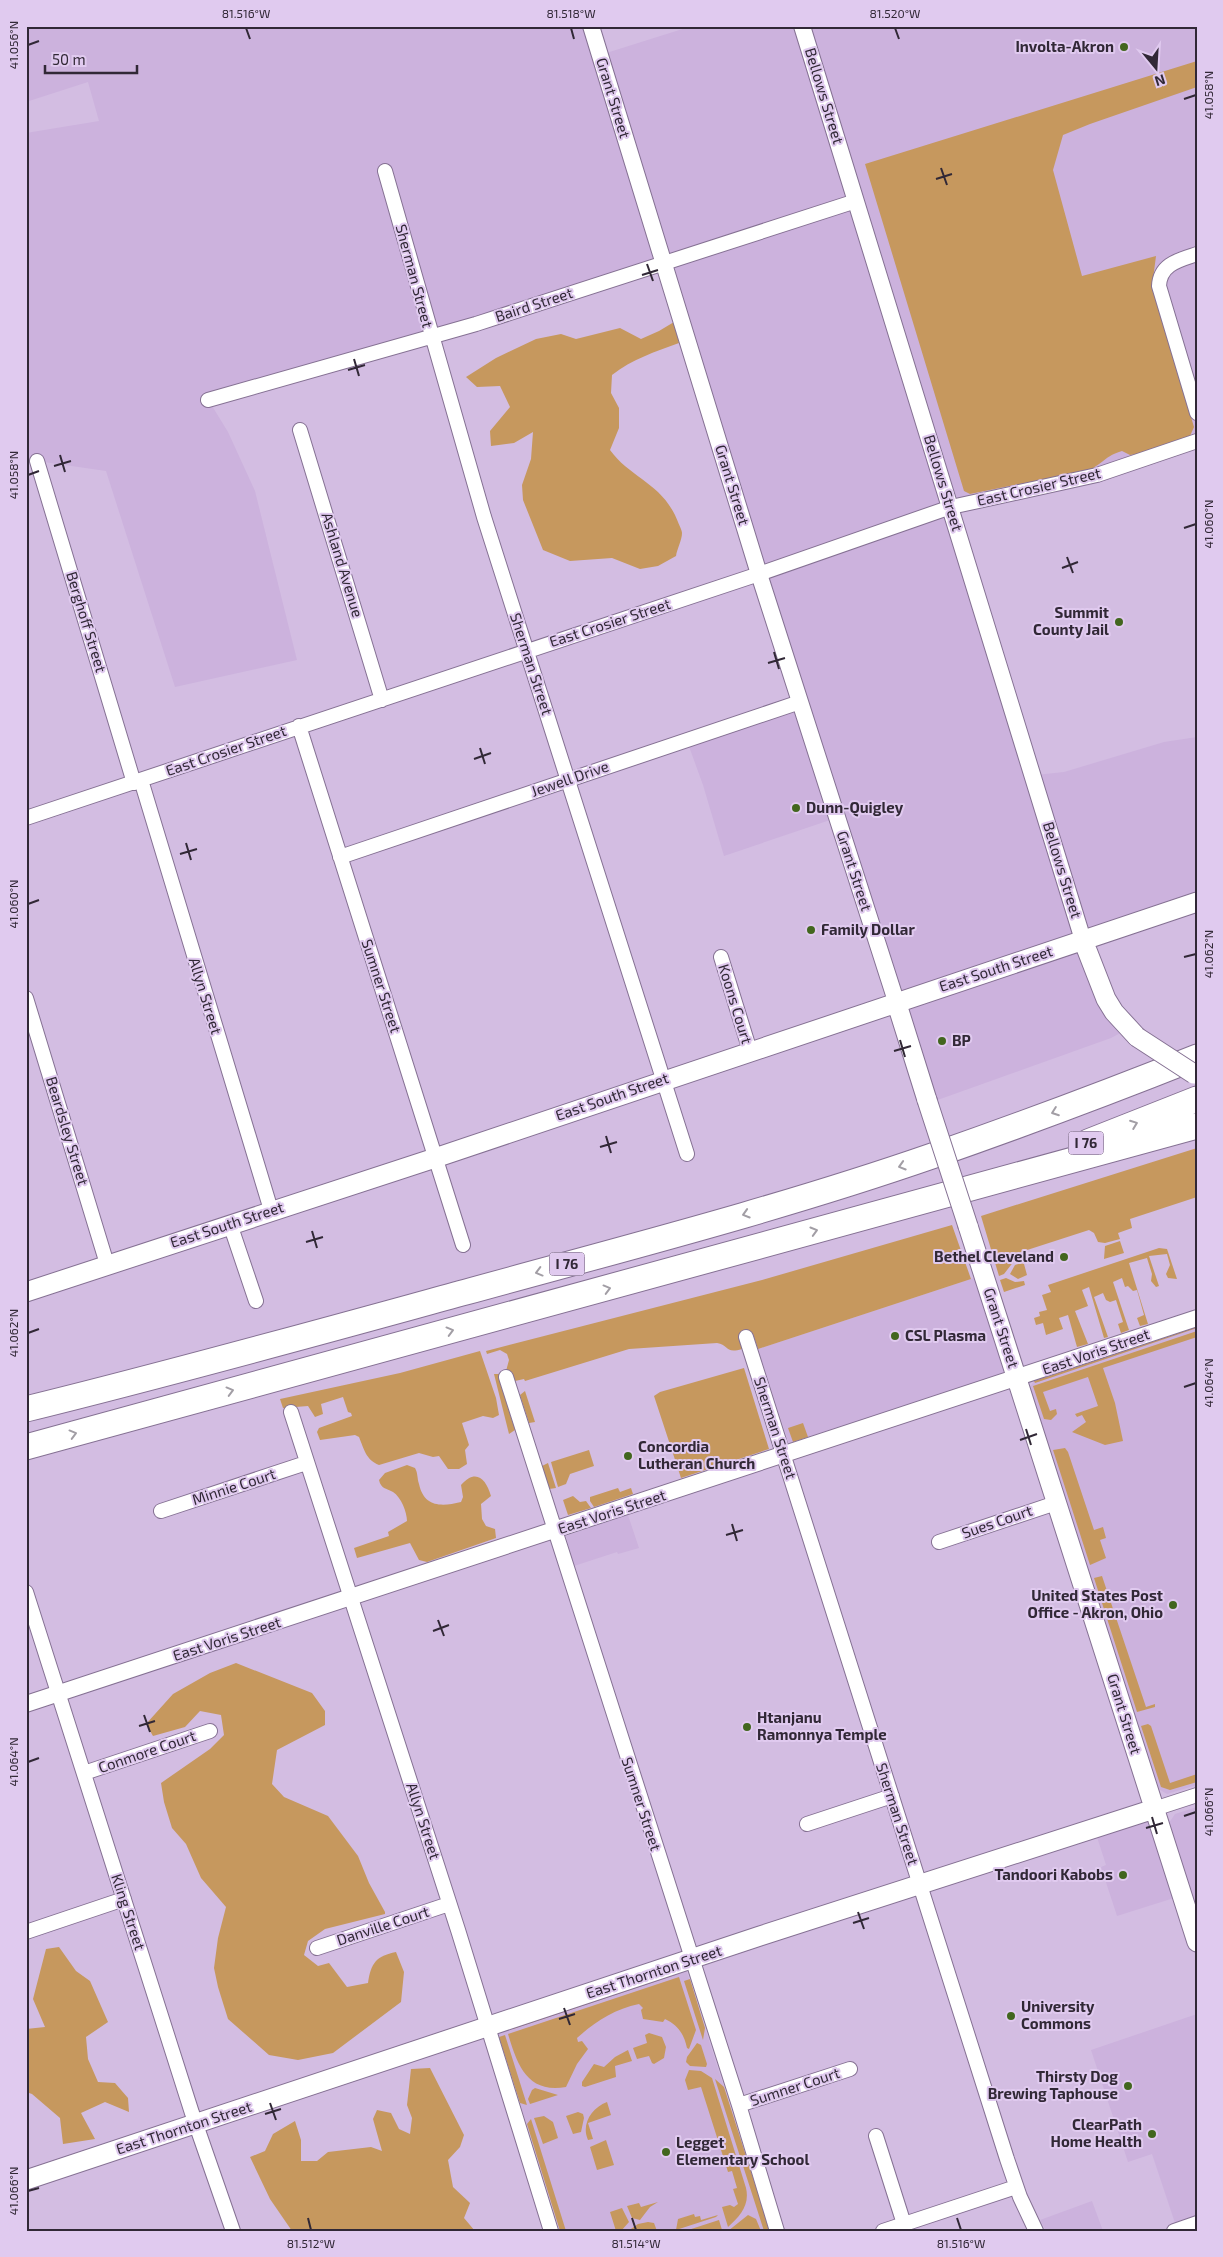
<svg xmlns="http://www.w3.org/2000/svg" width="1223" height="2257" viewBox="0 0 1223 2257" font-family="'Exo 2',sans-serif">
  <rect width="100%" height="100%" fill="#d3bde2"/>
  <!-- built -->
  <path fill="#ccb2dd" d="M26,26H591L600,55L692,26H1197V441L1003,495L759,574L663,264L209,401L228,432L255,491L297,660L175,687L106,471L37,461L26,463V133L99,121L88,82L26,102Z
    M949,511L1036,775L1064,772L1164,742L1197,737V899L897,998L761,576Z
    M800,704L836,818L724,856L703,785L687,741Z
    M1082,943L1124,1031L1111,1038L932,1102L898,1003Z
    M974,1278L1003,1369V1375L789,1444L758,1349Z
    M1197,1327V1785L1167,1794L1157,1788L1030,1387L1034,1381Z
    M628,1515L639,1548L618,1554L617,1552L574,1566L566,1536Z
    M1197,1807V1913L1169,1823L1175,1814Z
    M1147,1820L1174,1898L1117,1916L1101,1867L1106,1865L1096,1834Z
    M684,1971L687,1972L770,2231H560L498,2033Z
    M1197,2014V2219L1176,2226L1152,2154L1128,2162L1091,2050Z
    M1092,2201L1103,2231H1046L1040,2220Z"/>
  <!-- green -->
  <path fill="#c6985e" d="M1197,61V87L1090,124L1063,135L1053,170L1082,276L1156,256L1152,287L1194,427L1190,436L1137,454L1130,455L1122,451C1105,456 1104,463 1089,470L970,494L964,491L865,164Z
    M674,322L679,343C655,352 632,359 612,375L611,393L619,408V428L610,450C631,479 663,483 678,522C679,525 682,530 682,533C682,540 677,549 676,556L658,566L640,569L612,558L570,561L543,550L523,500L522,485L531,459L533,432L514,443L491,446L490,431L510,407L500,386L477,387L466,377L496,358L536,339L561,334L576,339L620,328L641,339L659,331Z
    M1197,1148V1197L1130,1219L1132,1228L1118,1233L1120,1239L1105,1243L1098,1242L1094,1233L1089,1230L1021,1252L1004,1274L999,1276L981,1216Z
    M952,1225L971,1279L758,1349L753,1334L739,1338L742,1349C725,1354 729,1345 717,1343L629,1349L525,1381L524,1379L515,1381L512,1372L498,1376L515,1430L509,1434L494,1374H500L506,1371L509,1360L507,1354L500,1350L487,1354L486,1351L762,1280Z
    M1120,1241L1124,1253L1104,1259L1105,1246Z
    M1159,1248L1167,1249L1177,1279L1168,1278L1166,1274L1170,1265L1167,1254L1149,1256L1159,1286L1156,1287L1151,1281L1152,1274L1147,1258L1129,1263L1148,1324L1140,1326L1137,1318L1144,1315L1137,1290L1133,1291L1128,1286L1125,1287L1122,1278L1113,1282L1129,1330L1121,1333L1118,1324L1123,1322L1116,1300L1110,1302L1106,1300L1103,1293L1094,1297L1108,1337L1104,1338L1089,1287L1082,1290L1088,1306L1075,1311L1088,1344L1077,1347L1068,1315L1059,1318L1063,1329L1046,1335L1043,1323L1036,1325L1034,1318L1040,1316L1039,1312L1047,1310L1042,1295L1051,1292L1048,1285Z
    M1021,1263L1024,1264L1027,1275L1018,1279L1010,1274L1015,1265Z
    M1006,1278L1015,1282L1024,1281L1025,1285L1004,1292L1000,1280Z
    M1197,1327V1328L1035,1383L1034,1381Z
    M1197,1331V1337L1103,1368L1115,1403L1123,1441L1105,1445L1072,1432L1086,1422L1082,1415L1077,1417L1075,1414L1098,1406L1088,1377L1043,1392L1050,1411L1056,1409L1057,1414L1051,1420L1044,1419L1033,1386Z
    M480,1351L496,1398L499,1415L493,1418L483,1416L462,1423L469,1445L465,1450L467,1464L459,1469H448L439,1456L433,1457L419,1453L379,1465C366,1460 364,1449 359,1437L355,1435L320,1440L317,1432L319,1428L352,1416L351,1413L348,1412L343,1397L321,1404L323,1414L315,1417L308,1406L283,1408L280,1399L400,1373Z
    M744,1368L769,1449L681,1478L654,1396L660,1392Z
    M525,1391L535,1422L529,1423L520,1395Z
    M803,1423L808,1437L793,1442L788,1428Z
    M1065,1448L1068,1452L1094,1530L1103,1527L1106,1538L1100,1540L1106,1558L1090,1565L1053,1450Z
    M589,1450L594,1466L570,1474L566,1484L558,1487L551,1462Z
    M548,1463L556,1488L549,1489L542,1466Z
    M407,1465L415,1468C418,1473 417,1478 419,1484C424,1507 441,1507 461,1502L463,1497L461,1485C476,1468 486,1479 491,1496L481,1504L482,1519L486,1526L495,1529L496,1538L427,1562L419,1560L410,1543L357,1558L354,1548L389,1536L388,1532L407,1521C407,1512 401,1497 393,1492C386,1488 381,1489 379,1480L385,1473Z
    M618,1488L620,1492L631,1488L633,1494L594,1507L590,1501V1497Z
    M573,1496L580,1502L586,1501L591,1508L568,1515L563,1500Z
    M1102,1576L1146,1707L1155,1704V1707L1137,1712L1094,1578Z
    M236,1663L312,1693L325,1711V1725L277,1750L272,1784L284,1797L328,1816L358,1856L369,1883L385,1912V1914L325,1929L308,1941L304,1955L318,1966L329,1963L347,1987L368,1983C371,1963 376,1956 396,1952L404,1972L401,2002L333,2053L298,2060L269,2055L228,2019L218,1987L214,1968L218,1938L226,1907L201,1878L186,1844L172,1828L164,1802L161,1783L210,1749L224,1735L221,1715L200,1711L185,1727L153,1736L146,1724L173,1694L210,1673Z
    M1148,1724L1151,1726L1170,1783L1197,1774V1782L1170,1790L1161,1787L1141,1726Z
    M59,1947L76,1971L90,1981L108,2022L86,2037L88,2059L98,2082L115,2083L128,2098L129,2112L105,2102L81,2113L95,2139L63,2144L60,2118L32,2094L26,2092V2029L45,2027L33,1999L46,1949Z
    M675,1974V1975L513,2029L512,2028Z
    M679,1977L696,2030L689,2049L687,2048C684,2034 678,2025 665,2019L663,2022L643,2019L641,2010L643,2008L639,2004C614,2009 595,2022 577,2038L578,2042L582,2041L588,2049L577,2064L566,2087C527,2094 517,2064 508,2034Z
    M690,1979L705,2028L703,2040L684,1981Z
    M649,2033L662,2037L666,2047L664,2058L654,2064L652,2063L649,2056L637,2059L633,2048L647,2043L645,2035Z
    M505,2035L527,2105L520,2103L499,2037Z
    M697,2043L701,2045L707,2064L706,2067L690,2066L686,2062L687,2057Z
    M628,2050L632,2061L615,2066L616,2077L585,2087L582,2086V2082L594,2064L604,2067L615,2057Z
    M430,2068L464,2135L460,2147L448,2160L453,2187L470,2203L464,2218L475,2231H292L270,2199L250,2157L265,2151L273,2134L295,2121L301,2140V2161H317L328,2152L371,2147L382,2151L373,2119L377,2110L391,2113L399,2129L410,2134L412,2118L407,2105L411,2069Z
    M689,2070L701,2071L712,2078L746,2188C750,2205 740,2216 728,2227L722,2207L730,2205L734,2207L738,2204L733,2189L737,2188L732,2171L728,2172L701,2087L688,2090L685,2080Z
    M715,2079L724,2087L770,2231H764Z
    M535,2088L558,2095L530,2104L528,2099L532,2090Z
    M607,2102L611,2115L588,2123L593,2139L588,2140C581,2125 591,2108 607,2102Z
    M578,2112L583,2114L584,2118L581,2132L573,2134L566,2116Z
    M544,2116L553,2122L558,2138L543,2144L534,2118Z
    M531,2119L566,2231H560L527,2124Z
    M606,2140L614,2165L597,2170L590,2147Z
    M658,2202L650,2207L640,2220L632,2218L627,2206L639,2203L641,2207Z
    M622,2208L629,2222L621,2231H616L610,2212Z
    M694,2214L695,2217L700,2216L701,2220L718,2215L716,2217L676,2230L678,2219Z
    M748,2215L756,2219L761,2231H728Z
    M719,2220L722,2230L718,2231H685Z
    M648,2222L654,2223L657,2231H628L638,2224Z"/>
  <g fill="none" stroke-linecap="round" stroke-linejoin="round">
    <!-- minor casing -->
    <g stroke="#857193" stroke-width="16">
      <path id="minor" d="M385,171L484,517L687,1154
        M1197,254C1179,260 1160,264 1159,286L1197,413
        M208,400L476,324L856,201
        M300,430L382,700
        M37,461L134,783
        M299,726L463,1245
        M141,780L271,1210
        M26,818L759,574L951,507L1097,475L1197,441
        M340,857L800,702
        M721,957L750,1051
        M26,998L107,1264
        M230,1224L256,1301
        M746,1337L1007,2159L1020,2197L1036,2231
        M506,1377L739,2105L777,2231
        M291,1412L458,1930L551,2231
        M161,1511L306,1463
        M939,1542L1056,1503
        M26,1592L192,2113L233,2231
        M84,1773L210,1731
        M1154,1809L1197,1795
        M807,1824L892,1796
        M26,1932L124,1899
        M317,1948L449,1904
        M739,2105L850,2069
        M876,2136L904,2224
        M883,2231L1016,2187
        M1174,2231L1197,2223"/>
    </g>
    <!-- tertiary casing -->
    <g stroke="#857193" stroke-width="18">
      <path id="tertiary" d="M591,26L759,574L896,1001
        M802,26L1083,940
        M26,1704L1197,1318"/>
    </g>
    <!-- secondary casing -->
    <g stroke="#857193" stroke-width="21">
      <path id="secondary" d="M1083,940L1106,999L1114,1012L1137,1037
        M896,1001L927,1100
        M968,1226L1197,1942
        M26,1292L435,1158L1197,902
        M26,2180L760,1936L1154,1809"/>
    </g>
    <!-- motorway casing -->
    <g stroke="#857193" stroke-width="27">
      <path id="motorway" d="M1088,1142L1197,1099
        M26,1409C173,1373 320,1332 466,1292C622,1249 779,1209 932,1156C1021,1125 1109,1092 1197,1057
        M26,1447L1197,1126"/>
    </g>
    <!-- minor -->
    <use href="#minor" stroke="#fff" stroke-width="14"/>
    <!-- tertiary -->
    <use href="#tertiary" stroke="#fff" stroke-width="16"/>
    <!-- secondary -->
    <use href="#secondary" stroke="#fff" stroke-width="19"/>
    <!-- motorway -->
    <use href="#motorway" stroke="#fff" stroke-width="25"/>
    <!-- secondary-bridge casing -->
    <g stroke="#857193" stroke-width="21" stroke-linecap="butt">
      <path id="secondary-bridge" d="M1137,1037L1194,1074
        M927,1100L968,1226"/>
    </g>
    <!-- secondary-bridge -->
    <use href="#secondary-bridge" stroke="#fff" stroke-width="19"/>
  </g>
  <!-- one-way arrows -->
  <defs><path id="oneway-chevron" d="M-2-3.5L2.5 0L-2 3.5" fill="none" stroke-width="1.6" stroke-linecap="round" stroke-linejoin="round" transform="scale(1.25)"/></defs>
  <g stroke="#a29ea5">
    <use href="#oneway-chevron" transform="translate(1055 1112) rotate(160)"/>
    <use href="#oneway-chevron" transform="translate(1134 1124) rotate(-21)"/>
    <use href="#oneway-chevron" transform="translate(902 1166) rotate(163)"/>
    <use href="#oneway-chevron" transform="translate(746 1214) rotate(163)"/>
    <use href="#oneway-chevron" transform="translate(814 1231) rotate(-16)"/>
    <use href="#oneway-chevron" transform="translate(539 1272) rotate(165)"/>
    <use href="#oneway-chevron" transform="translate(607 1289) rotate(-15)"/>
    <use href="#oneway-chevron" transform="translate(450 1331) rotate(-15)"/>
    <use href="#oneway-chevron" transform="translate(230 1391) rotate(-15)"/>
    <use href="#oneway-chevron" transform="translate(73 1434) rotate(-15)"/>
  </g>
  <!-- ticks -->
  <path fill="none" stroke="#312836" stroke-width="2" d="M246,28L250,39M571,28L574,39M895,28L899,39M28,45L39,41M1184,99L1196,95M941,168L947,185M936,179L952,174M647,264L653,281M642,275L658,270M354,359L359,376M348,370L365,365M60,455L65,472M54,466L71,461M28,475L39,471M1184,528L1196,524M1067,557L1073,573M1062,568L1078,562M774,652L779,669M768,663L785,658M480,748L485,764M474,759L491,753M186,843L191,860M180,854L197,849M28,904L39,900M1184,957L1196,954M900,1040L905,1057M894,1051L911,1046M606,1136L611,1153M600,1147L617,1142M312,1231L317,1248M306,1242L323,1237M28,1333L39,1329M1184,1387L1196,1383M1026,1429L1031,1445M1020,1440L1037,1434M732,1524L737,1541M726,1535L743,1530M438,1620L444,1636M433,1631L449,1625M144,1715L150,1732M139,1726L155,1721M28,1762L39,1758M1184,1816L1196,1812M1152,1817L1157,1834M1146,1828L1163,1823M858,1912L864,1929M853,1923L869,1918M564,2008L570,2025M559,2019L575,2014M270,2103L276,2120M265,2114L281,2109M28,2191L39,2188M308,2218L311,2230M632,2218L636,2230M957,2218L961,2230"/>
  <!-- markers -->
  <g fill="#42661e" stroke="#e0caef" stroke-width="2">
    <circle cx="1124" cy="47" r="5"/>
    <circle cx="1119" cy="622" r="5"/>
    <circle cx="796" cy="808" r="5"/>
    <circle cx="811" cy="930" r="5"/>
    <circle cx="942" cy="1041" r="5"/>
    <circle cx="1064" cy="1257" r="5"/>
    <circle cx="895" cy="1336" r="5"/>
    <circle cx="628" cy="1456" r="5"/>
    <circle cx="1173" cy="1605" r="5"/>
    <circle cx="747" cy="1727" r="5"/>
    <circle cx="1123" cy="1875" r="5"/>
    <circle cx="1011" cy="2016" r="5"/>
    <circle cx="1128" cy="2086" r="5"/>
    <circle cx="1152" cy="2134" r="5"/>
    <circle cx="666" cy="2152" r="5"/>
  </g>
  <g text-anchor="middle" stroke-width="4" stroke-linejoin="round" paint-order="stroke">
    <!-- shield labels -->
    <g fill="#e0caef" stroke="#66596e" stroke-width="1">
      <rect x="1068.5" y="1131.5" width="35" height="23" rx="4"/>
      <rect x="549.5" y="1252.5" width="35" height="23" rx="4"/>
    </g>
    <g font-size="14" font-weight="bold" fill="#312836">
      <text x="1086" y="1148">I 76</text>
      <text x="567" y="1269">I 76</text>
    </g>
    <!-- poi labels -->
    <g font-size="15" font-weight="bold" fill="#312836" stroke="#e0caef" text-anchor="start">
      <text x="1114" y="52" text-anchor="end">Involta-Akron</text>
      <text x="1109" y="618" text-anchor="end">Summit<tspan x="1109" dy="17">County Jail</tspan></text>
      <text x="806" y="813">Dunn-Quigley</text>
      <text x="821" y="935">Family Dollar</text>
      <text x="952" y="1046">BP</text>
      <text x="1054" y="1262" text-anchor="end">Bethel Cleveland</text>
      <text x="905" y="1341">CSL Plasma</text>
      <text x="638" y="1452">Concordia<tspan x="638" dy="17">Lutheran Church</tspan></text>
      <text x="1163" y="1601" text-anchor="end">United States Post<tspan x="1163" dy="17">Office - Akron, Ohio</tspan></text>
      <text x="757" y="1723">Htanjanu<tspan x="757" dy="17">Ramonnya Temple</tspan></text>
      <text x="1113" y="1880" text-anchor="end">Tandoori Kabobs</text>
      <text x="1021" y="2012">University<tspan x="1021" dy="17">Commons</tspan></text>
      <text x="1118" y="2082" text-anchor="end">Thirsty Dog<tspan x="1118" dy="17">Brewing Taphouse</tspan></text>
      <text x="1142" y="2130" text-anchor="end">ClearPath<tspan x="1142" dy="17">Home Health</tspan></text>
      <text x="676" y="2148">Legget<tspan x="676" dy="17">Elementary School</tspan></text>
    </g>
    <!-- street labels -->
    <g font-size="15" fill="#312836" stroke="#e0caef">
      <text transform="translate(824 96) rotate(73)" y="5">Bellows Street</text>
      <text transform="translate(613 98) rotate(73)" y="5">Grant Street</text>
      <text transform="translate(414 276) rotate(75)" y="5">Sherman Street</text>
      <text transform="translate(534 305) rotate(-18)" y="5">Baird Street</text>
      <text transform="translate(943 483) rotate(73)" y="5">Bellows Street</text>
      <text transform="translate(732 485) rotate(73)" y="5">Grant Street</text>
      <text transform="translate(1039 487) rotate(-13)" y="5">East Crosier Street</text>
      <text transform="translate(342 565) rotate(73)" y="5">Ashland Avenue</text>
      <text transform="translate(86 622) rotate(73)" y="5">Berghoff Street</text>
      <text transform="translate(610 623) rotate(-18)" y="5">East Crosier Street</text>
      <text transform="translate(531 664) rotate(72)" y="5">Sherman Street</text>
      <text transform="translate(226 751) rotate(-19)" y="5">East Crosier Street</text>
      <text transform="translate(570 779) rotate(-19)" y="5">Jewell Drive</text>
      <text transform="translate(1062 870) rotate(73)" y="5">Bellows Street</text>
      <text transform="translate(854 871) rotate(72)" y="5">Grant Street</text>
      <text transform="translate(996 969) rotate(-18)" y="5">East South Street</text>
      <text transform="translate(381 986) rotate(72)" y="5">Sumner Street</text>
      <text transform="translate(205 996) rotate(73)" y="5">Allyn Street</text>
      <text transform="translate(735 1004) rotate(73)" y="5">Koons Court</text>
      <text transform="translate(612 1097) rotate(-19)" y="5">East South Street</text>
      <text transform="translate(67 1131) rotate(73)" y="5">Beardsley Street</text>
      <text transform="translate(227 1225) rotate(-18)" y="5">East South Street</text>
      <text transform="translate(1001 1328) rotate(72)" y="5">Grant Street</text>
      <text transform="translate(1096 1352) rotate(-19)" y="5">East Voris Street</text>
      <text transform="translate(775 1428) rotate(72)" y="5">Sherman Street</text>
      <text transform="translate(234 1487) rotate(-18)" y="5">Minnie Court</text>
      <text transform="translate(612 1512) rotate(-18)" y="5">East Voris Street</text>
      <text transform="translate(997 1522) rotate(-19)" y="5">Sues Court</text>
      <text transform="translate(227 1639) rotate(-18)" y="5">East Voris Street</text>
      <text transform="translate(1124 1714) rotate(73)" y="5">Grant Street</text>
      <text transform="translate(147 1752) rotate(-19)" y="5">Conmore Court</text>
      <text transform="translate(641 1804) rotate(72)" y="5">Sumner Street</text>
      <text transform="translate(897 1814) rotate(72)" y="5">Sherman Street</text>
      <text transform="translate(423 1821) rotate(72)" y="5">Allyn Street</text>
      <text transform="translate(128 1912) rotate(72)" y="5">Kling Street</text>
      <text transform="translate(383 1926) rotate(-18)" y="5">Danville Court</text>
      <text transform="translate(654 1972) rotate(-18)" y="5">East Thornton Street</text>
      <text transform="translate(795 2087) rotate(-18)" y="5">Sumner Court</text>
      <text transform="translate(184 2128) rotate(-18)" y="5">East Thornton Street</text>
    </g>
  </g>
  <!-- border -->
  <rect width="1223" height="2257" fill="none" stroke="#e0caef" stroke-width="55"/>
  <!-- north arrow -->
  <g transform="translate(1156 68) rotate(162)" stroke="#e0caef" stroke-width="4" paint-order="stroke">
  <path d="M0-4L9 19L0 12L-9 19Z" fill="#312836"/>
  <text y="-8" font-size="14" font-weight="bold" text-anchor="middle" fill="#312836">N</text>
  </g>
  <!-- scale -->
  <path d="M45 65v8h92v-8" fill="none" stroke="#312836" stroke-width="2.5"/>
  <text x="52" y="65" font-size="15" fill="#312836" stroke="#e0caef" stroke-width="4" paint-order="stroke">50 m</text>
  <rect x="28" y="28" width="1168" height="2202" fill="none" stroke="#312836" stroke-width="2"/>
  <g font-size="12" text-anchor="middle" fill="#312836">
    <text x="246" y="18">81.516°W</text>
    <text x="571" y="18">81.518°W</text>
    <text x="895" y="18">81.520°W</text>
    <text transform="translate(14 45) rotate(-90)" y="4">41.056°N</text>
    <text transform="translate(1209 95) rotate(-90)" y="4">41.058°N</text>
    <text transform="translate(14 475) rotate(-90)" y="4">41.058°N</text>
    <text transform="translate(1209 524) rotate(-90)" y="4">41.060°N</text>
    <text transform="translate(14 904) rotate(-90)" y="4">41.060°N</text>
    <text transform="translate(1209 954) rotate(-90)" y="4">41.062°N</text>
    <text transform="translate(14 1333) rotate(-90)" y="4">41.062°N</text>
    <text transform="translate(1209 1383) rotate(-90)" y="4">41.064°N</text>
    <text transform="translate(14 1762) rotate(-90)" y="4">41.064°N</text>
    <text transform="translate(1209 1812) rotate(-90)" y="4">41.066°N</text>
    <text transform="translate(14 2191) rotate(-90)" y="4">41.066°N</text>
    <text x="311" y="2248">81.512°W</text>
    <text x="636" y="2248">81.514°W</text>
    <text x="961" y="2248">81.516°W</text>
  </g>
</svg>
